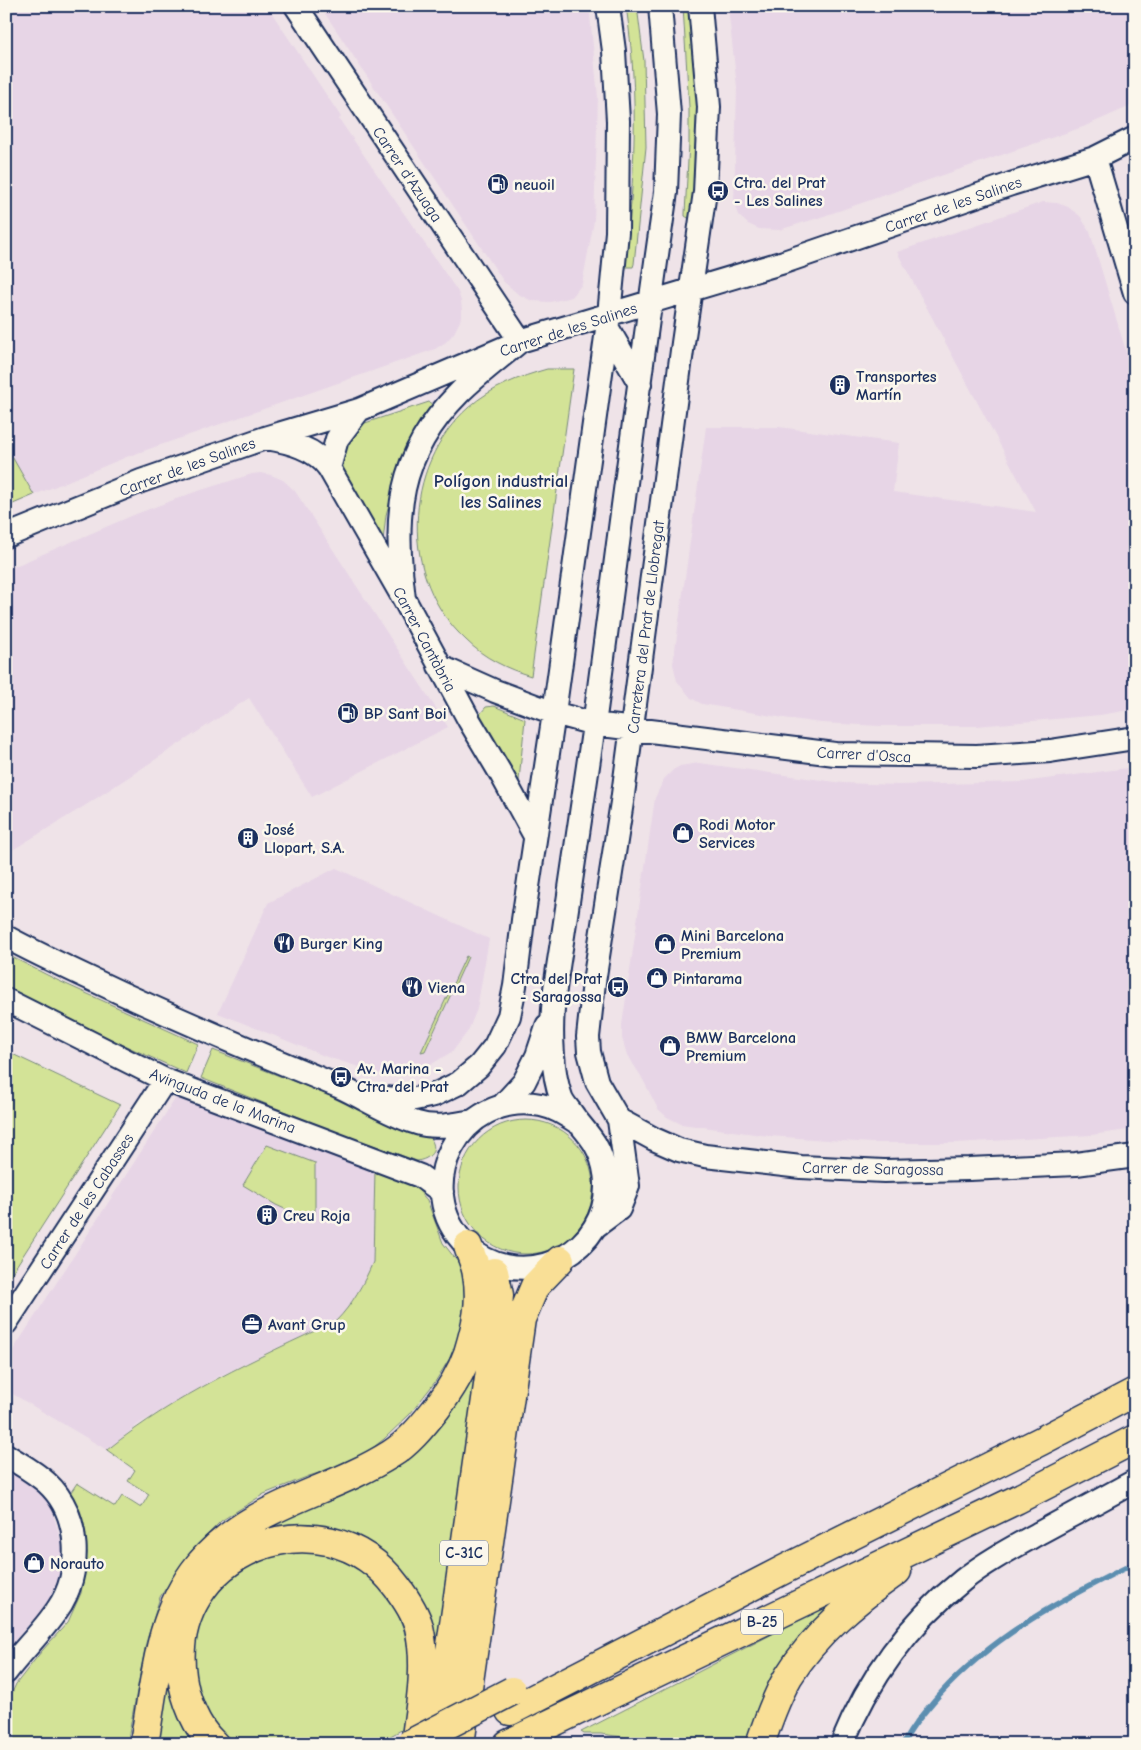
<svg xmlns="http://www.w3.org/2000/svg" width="1141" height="1750" viewBox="0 0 1141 1750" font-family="'Comic Neue',sans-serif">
  <rect width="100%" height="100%" fill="#efe3e8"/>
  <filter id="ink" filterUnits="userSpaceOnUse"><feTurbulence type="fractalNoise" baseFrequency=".02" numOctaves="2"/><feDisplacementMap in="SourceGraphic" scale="10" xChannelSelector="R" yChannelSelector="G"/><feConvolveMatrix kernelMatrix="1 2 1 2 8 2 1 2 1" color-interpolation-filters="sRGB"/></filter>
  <g filter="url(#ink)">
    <!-- built -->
    <path fill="#e7d5e6" d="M6,6H267L341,117L339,119L458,292L461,301L462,311L460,321L454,333L446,342L435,349L129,456L34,495L6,446Z
      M320,6H589L598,97L594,221L582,284L572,297L550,302L532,301L518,294L504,282Z
      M728,6H1135V104L1083,127L818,218L779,230L759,229L748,224L738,215L734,203L737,87Z
      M1043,202L1057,203L1068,207L1080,216L1090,232L1135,381V709L1100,715L977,726H881L821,723L784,718L702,704L691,698L677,681L673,664L706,427H779L899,443L893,492L1036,512L897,252Z
      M261,473L271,475L283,480L295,491L448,727L312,797L249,698L86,805L6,854V570L136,514L192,493L252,474Z
      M699,763L843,783L899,785L1023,782L1135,767V1129L1091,1135L1041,1138L957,1143H871L769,1136L681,1124L667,1117L658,1109L641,1076L627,1055L622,1038V1025L655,798L664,779L673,770L680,766Z
      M336,868L489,939L477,1009L468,1031L453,1051L427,1067L413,1071L382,1074L327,1057L218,1013L268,903Z
      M177,1096L375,1169L373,1262L368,1274L347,1310L336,1321L260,1356L216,1378L137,1425L107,1450L6,1390V1361Z
      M6,1463L46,1488L63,1549L59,1577L46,1605L6,1650Z"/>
    <!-- green -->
    <path fill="#d3e397" stroke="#77897a" d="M626,6H637L644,61L646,147L634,264L633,267H626L625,264C635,178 639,92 626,6Z
      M683,6H690L697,99L698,131L692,209L691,216L688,218L685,216V213L689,143V107Z
      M547,369H574L531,676C507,669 484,658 466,640C399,579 402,466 469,407C492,387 519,377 547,369Z
      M429,402L433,405L430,413L398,472L386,515L383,541L344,477L342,456L349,436L362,424Z
      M6,446L34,495L6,507Z
      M494,706L525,719L519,781L481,724L480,714L486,707Z
      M6,954L57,980L198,1044L186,1073L108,1038L6,988Z
      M466,956L468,957L425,1051L421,1052Z
      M213,1050L423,1132C440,1143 436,1158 417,1161L331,1130L201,1078Z
      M6,1051L120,1105L6,1282Z
      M459 1187a67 67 0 1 1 134 0a67 67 0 1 1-134 0Z
      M267,1145L315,1163V1215L311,1221L276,1205L243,1185Z
      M375,1169L411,1182L427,1200L443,1243L465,1271L466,1299L462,1329L453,1353L435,1382L410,1414L384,1439L356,1461L309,1476L264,1494L221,1521L191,1551L160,1597L146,1643L127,1744H6V1706L16,1684L41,1652L68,1622L81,1593L87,1553L80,1518L73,1498L69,1495L77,1483L115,1507L122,1496L141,1508L149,1494L128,1481L135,1470L107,1450C177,1394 255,1359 336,1321C352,1305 364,1283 373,1262Z
      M484,1322L430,1716L407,1579L393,1563L378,1552L251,1533L373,1474Z
      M316,1551C406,1578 419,1644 405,1728L376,1744H237L220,1730L206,1710L196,1687L191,1654L203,1610L235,1573L274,1553Z
      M833,1603L835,1607L750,1744H642L623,1737L601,1734H584L581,1732Z
      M167,1661L200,1744H154Z"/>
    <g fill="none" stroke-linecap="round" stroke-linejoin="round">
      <!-- stream -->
      <path stroke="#5b8eb0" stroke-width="5.5" d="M903,1744C912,1726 926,1710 939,1695C995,1634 1062,1599 1135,1563"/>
      <!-- minor casing -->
      <g stroke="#1b2f5e" stroke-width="26">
        <path id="minor" d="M296,6L520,341C500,358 478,374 459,393C396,456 394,516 404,599
          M1095,158L1135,293
          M607,327L640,384
          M266,438C289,442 315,448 329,468L404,599L469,720L501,774L535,836
          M329,468L337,439L359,410
          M6,536L141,481L265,438L359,410L520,341L784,262L1011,184L1095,158L1135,138
          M439,666L495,691L554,713L594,724L835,754L977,756L1050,751L1135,738
          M6,937C43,957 81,974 119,992C191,1025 264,1056 338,1086C365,1098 389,1115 417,1123C436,1129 454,1124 473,1121
          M6,1000L165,1080L420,1176L442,1192
          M359,1096L410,1100L434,1095L459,1083L479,1066L495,1046L509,1016L515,986L523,920L554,713L609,315L617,232L618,121L614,51L608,6
          M502,1106L524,1082L537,1056L547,1026
          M619,1120L654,1139L679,1150L705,1156L801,1167L884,1171L969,1169L1076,1164L1135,1156
          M580,1124C567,1116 556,1108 541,1105C460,1089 408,1189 467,1246C512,1288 586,1266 603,1208C609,1187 606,1163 595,1144C589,1134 580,1125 573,1115C569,1109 563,1103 561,1097C552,1074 551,1033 553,1009C555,980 561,951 565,922C575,856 585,790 594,725C618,547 640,369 666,192L669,114L660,6
          M596,1226L619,1209L628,1186L619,1120L597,1082L589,1052L588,1037L594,982L622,802L683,343L705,192L709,107L700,6
          M6,1323L165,1080
          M6,1455C20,1464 35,1472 47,1483C81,1514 83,1574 57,1610C42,1632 22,1651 6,1672
          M842,1744C868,1680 909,1623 963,1580C987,1561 1014,1547 1041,1532C1072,1515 1104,1498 1135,1481"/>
      </g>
      <!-- highway casing -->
      <g stroke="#1b2f5e" stroke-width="31">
        <path id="highway" d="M510,1711L785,1569L1041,1441L1135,1392
          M144,1744C155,1682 158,1615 199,1565C251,1503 326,1495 391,1454C409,1443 423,1425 436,1409C449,1392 461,1373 468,1353C476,1327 482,1302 477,1275C476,1265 471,1256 468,1246
          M214,1744C196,1728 185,1699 182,1676C164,1553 323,1487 397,1587C406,1599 415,1612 419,1627C428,1665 420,1706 415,1744
          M437,1744L497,1322L499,1295L494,1272
          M460,1744L521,1319L535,1286L560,1260
          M508,1744L1016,1500L1135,1439
          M760,1744C768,1721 776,1698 788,1677C815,1633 856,1600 897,1571"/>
      </g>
      <!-- minor -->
      <use href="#minor" stroke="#fbf7ec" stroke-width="22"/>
      <!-- highway -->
      <use href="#highway" stroke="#f9df96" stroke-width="28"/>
      <!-- highway-bridge casing -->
      <g stroke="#1b2f5e" stroke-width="31" stroke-linecap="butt">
        <path id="highway-bridge" d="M410,1744L512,1691"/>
      </g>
      <!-- highway-bridge -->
      <use href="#highway-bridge" stroke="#f9df96" stroke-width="28"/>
    </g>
  </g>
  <!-- icons -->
  <defs>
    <g id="fuel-disc" transform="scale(1.125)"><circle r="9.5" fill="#1b2f5e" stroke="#fbf7ec"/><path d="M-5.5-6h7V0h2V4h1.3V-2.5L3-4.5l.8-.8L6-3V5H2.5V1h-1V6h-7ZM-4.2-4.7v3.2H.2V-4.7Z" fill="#fff"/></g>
    <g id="bus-disc" transform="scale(1.125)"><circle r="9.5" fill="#1b2f5e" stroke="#fbf7ec"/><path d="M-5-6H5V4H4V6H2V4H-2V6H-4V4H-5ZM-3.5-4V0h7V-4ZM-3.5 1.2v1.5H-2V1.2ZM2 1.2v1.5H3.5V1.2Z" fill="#fff"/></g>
    <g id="building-disc" transform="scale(1.125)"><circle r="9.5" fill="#1b2f5e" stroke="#fbf7ec"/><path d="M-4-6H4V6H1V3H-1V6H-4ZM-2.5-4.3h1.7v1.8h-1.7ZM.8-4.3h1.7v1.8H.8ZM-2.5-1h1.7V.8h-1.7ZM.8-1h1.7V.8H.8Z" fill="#fff"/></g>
    <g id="shop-disc" transform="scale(1.125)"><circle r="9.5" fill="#1b2f5e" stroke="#fbf7ec"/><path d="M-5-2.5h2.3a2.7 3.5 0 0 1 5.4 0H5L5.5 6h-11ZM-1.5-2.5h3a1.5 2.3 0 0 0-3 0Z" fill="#fff"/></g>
    <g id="restaurant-disc" transform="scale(1.125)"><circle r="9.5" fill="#1b2f5e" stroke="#fbf7ec"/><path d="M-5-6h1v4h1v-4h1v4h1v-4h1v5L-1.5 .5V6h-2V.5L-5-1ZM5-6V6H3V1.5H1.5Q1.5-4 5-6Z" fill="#fff"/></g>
    <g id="office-disc" transform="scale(1.125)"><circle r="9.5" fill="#1b2f5e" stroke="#fbf7ec"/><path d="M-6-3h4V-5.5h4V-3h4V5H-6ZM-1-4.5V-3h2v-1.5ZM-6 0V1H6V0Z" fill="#fff"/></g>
  </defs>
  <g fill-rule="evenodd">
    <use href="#fuel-disc" x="498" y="184"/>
    <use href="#bus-disc" x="718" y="191"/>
    <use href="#building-disc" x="840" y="385"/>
    <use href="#fuel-disc" x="348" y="713"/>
    <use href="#shop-disc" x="683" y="833"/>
    <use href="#building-disc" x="248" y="838"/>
    <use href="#restaurant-disc" x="284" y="943"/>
    <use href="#shop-disc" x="665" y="944"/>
    <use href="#shop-disc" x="657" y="978"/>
    <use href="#restaurant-disc" x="412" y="987"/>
    <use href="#bus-disc" x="618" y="987"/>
    <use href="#shop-disc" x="670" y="1046"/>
    <use href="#bus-disc" x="341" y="1077"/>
    <use href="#building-disc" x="267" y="1215"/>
    <use href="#office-disc" x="252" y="1324"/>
    <use href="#shop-disc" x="34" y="1563"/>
  </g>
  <g text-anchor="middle" stroke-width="5" stroke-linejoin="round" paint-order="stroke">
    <!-- shield labels -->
    <g fill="#fbf7ec" stroke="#5e6b89" stroke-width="1">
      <rect x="440" y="1540.5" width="48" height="25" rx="4"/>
      <rect x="741" y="1609.5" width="42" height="25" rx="4"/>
    </g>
    <g font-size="15" font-weight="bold" fill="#1b2f5e">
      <text x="464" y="1558">C-31C</text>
      <text x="762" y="1627">B-25</text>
    </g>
    <!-- street labels -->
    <g font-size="16" fill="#1b2f5e" stroke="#fbf7ec">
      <text transform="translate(408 174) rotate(56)" y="6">Carrer d'Azuaga</text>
      <text transform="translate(953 204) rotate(-19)" y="6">Carrer de les Salines</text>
      <text transform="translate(568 329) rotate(-18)" y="6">Carrer de les Salines</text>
      <text transform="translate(187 466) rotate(-20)" y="6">Carrer de les Salines</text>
      <text transform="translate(645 627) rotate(-83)" y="6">Carretera del Prat de Llobregat</text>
      <text transform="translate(425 639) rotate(62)" y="6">Carrer Cantàbria</text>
      <text transform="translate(864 754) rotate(3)" y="6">Carrer d'Osca</text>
      <text transform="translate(223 1100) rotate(21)" y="6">Avinguda de la Marina</text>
      <text transform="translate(873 1168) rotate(1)" y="6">Carrer de Saragossa</text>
      <text transform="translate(86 1201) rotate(-57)" y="6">Carrer de les Cabasses</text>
    </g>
    <!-- poi labels -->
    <g font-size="16" font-weight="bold" fill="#1b2f5e" stroke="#fbf7ec" text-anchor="start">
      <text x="734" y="188">Ctra. del Prat<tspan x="734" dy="18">- Les Salines</tspan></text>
      <text x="514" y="190">neuoil</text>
      <text x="856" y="382">Transportes<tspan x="856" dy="18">Martín</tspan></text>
      <text x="364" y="719">BP Sant Boi</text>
      <text x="699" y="830">Rodi Motor<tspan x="699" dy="18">Services</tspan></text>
      <text x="264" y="835">José<tspan x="264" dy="18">Llopart, S.A.</tspan></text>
      <text x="681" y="941">Mini Barcelona<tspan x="681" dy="18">Premium</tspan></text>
      <text x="300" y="949">Burger King</text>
      <text x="602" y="984" text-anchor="end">Ctra. del Prat<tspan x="602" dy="18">- Saragossa</tspan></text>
      <text x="673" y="984">Pintarama</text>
      <text x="428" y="993">Viena</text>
      <text x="686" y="1043">BMW Barcelona<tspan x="686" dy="18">Premium</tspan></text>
      <text x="357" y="1074">Av. Marina -<tspan x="357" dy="18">Ctra. del Prat</tspan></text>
      <text x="283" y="1221">Creu Roja</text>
      <text x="268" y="1330">Avant Grup</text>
      <text x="50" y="1569">Norauto</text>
    </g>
    <!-- neighbourhood labels -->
    <g font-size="18" font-weight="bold" fill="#1b2f5e" stroke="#fbf7ec">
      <text x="501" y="487">Polígon industrial<tspan x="501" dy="21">les Salines</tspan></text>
    </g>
  </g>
  <!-- margin -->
  <rect width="1141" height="1750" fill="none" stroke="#fbf7ec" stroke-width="25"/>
  <rect x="12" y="12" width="1116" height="1725" fill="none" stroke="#1b2f5e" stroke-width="2" filter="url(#ink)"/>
</svg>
